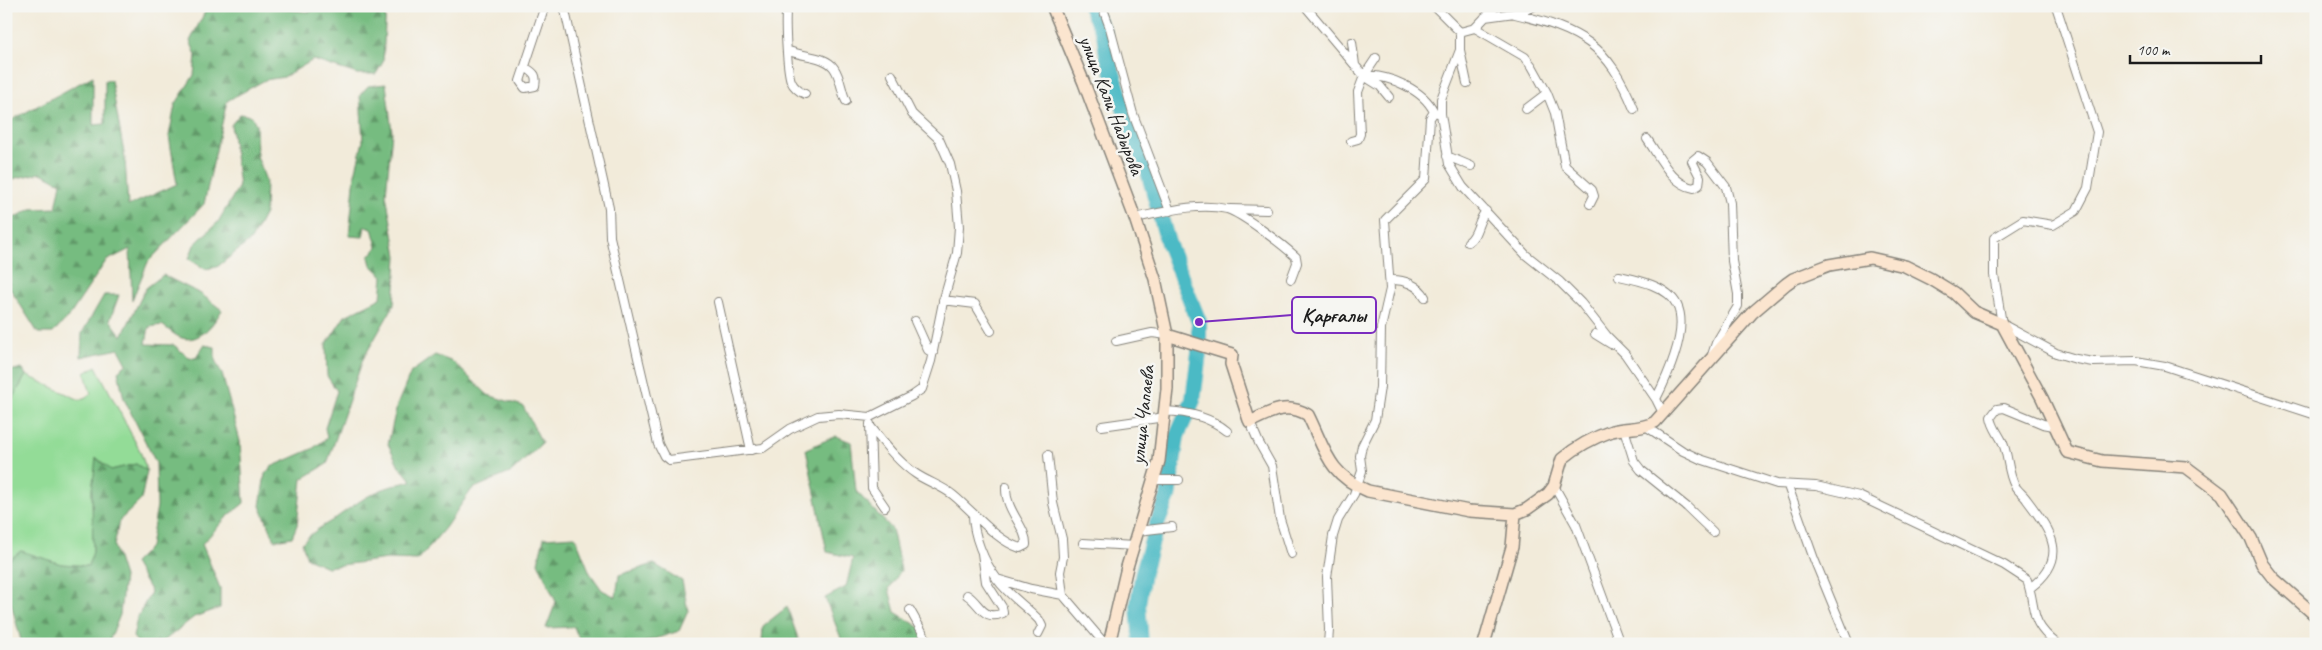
<svg xmlns="http://www.w3.org/2000/svg" width="2322" height="650" viewBox="0 0 2322 650" font-family="Caveat,sans-serif">
  <defs>
    <pattern id="forest-firs" width="22" height="20" patternUnits="userSpaceOnUse" patternTransform="scale(1.25)"><rect width="22" height="20" fill="#76bc80"/><path d="M5 1l3.5 6h-7zM16 11l3.5 6h-7z" fill="#609868"/></pattern>
  </defs>
  <rect width="100%" height="100%" fill="#f6f6f2"/>
  <filter id="ink" filterUnits="userSpaceOnUse"><feTurbulence type="fractalNoise" baseFrequency=".02" numOctaves="2"/><feDisplacementMap in="SourceGraphic" scale="10" xChannelSelector="R" yChannelSelector="G"/><feConvolveMatrix kernelMatrix="1 2 1 2 8 2 1 2 1" color-interpolation-filters="sRGB"/></filter>
  <filter id="wash" filterUnits="userSpaceOnUse"><feTurbulence type="fractalNoise" baseFrequency=".0096" numOctaves="4" result="noise"/><feDisplacementMap in="SourceGraphic" scale="20" xChannelSelector="R" yChannelSelector="G"/><feGaussianBlur stdDeviation="1.12" result="paint"/><feColorMatrix in="noise" values="0 0 0 0 0 0 0 0 0 0 0 0 0 0 0 0 0 1.4 0 .05"/><feComposite in="paint" operator="in"/></filter>
  <g filter="url(#wash)">
    <rect width="100%" height="100%" fill="#f2ebda"/>
    <!-- grass -->
    <path fill="#93dc97" stroke="#587c5a" d="M96,366L140,451L147,471L136,464L111,470L97,458L92,490L93,552L88,566L61,564L21,551L6,562V411L26,375L80,400L91,394L85,373Z"/>
    <!-- forest -->
    <path fill="url(#forest-firs)" stroke="#496c4e" d="M208,6H281L282,9L310,12L320,6H386L383,62L376,74H357L313,60L284,77L265,80L227,101L204,204L148,262L132,300L130,249L106,261L70,315L53,333H38L6,282V219L16,217L31,209L56,208L61,183L41,173L16,178L6,184V123L93,76V125L105,124V80H111L125,159L128,206L177,184L169,136L175,105L194,75L196,55L190,41Z
      M386,84L392,132L386,194L397,256L394,305L363,359L327,464L302,479L297,525L292,537L275,540L260,506L265,474L271,467L312,449L327,438L325,428L337,391L327,376L326,345L345,316L381,298L383,276L371,265L369,257L377,247L372,228L365,226L363,237L349,236L355,174L363,141L360,95L368,86Z
      M240,114L252,116L256,125L257,156L266,181L265,213L251,240L217,267L205,269L189,259L194,245L218,222L239,186L231,125Z
      M163,275L201,294L222,310C214,323 201,343 182,338C175,336 168,329 162,325L149,327L146,344L174,345L189,358H196L204,345L215,347V360L222,374L240,441L244,503L226,518L202,544L220,588V608L194,617L160,644H139L133,637L137,618L151,592L134,563L150,547L157,506L156,463L124,399L118,371L127,364L119,349L81,357L82,333L104,295H119L110,320L122,336L146,288Z
      M435,355L453,362L488,395L523,406L542,443L512,472L472,489L445,528L418,560L387,559L327,567L307,558L302,543C311,533 321,527 333,520C364,498 374,489 412,481L399,466L388,444L397,405L411,372Z
      M22,368L26,375L6,411V372Z
      M836,436L851,442L856,491L892,529L901,570L889,589L895,612L921,628L927,644H836L841,638L825,598L846,587L853,558L827,552L806,449Z
      M96,458L111,470L136,464L147,471L141,500L119,521L114,546L124,577L120,615L110,639L115,644H22L6,585V562L21,551L61,564L88,566L93,552L92,490Z
      M575,536L590,573L602,590L616,597L619,575L654,564L682,581L688,611L679,631L639,644H581L574,627L546,628L556,602L538,562L544,538Z
      M787,607L800,644H762L763,626Z"/>
    <g fill="none" stroke-linecap="round" stroke-linejoin="round">
      <!-- river -->
      <path stroke="#4cbac5" stroke-width="16" d="M1090,6L1104,33L1107,54L1126,115L1148,171L1168,243L1199,322V353L1193,400L1177,436L1168,497L1157,524L1143,572L1138,604L1141,644"/>
    </g>
  </g>
  <g filter="url(#ink)">
    <g fill="none" stroke-linecap="round" stroke-linejoin="round">
      <!-- street casing -->
      <g stroke="#87847b" stroke-width="10">
        <path id="street" d="M564,6L609,208L610,237L658,444L664,456L669,460L763,448L790,429L818,416L839,414L870,417L912,396L922,389L931,361L943,302L957,253L959,227L956,191L950,164L939,139L912,114L892,75
          M787,6C784,16 787,70 791,81C793,86 799,92 805,94
          M1102,6L1110,28L1133,114L1170,211
          M1305,6L1364,76L1380,86L1389,97
          M1434,6L1460,32V50L1441,99V114L1449,164L1463,187L1526,255L1560,282L1581,303L1607,336L1625,354L1656,399L1663,413
          M2056,6L2097,132L2088,188L2076,211L2053,225L2023,220L1994,238V275L2002,324L2056,353L2076,359L2093,362L2136,361L2165,366L2316,415
          M1515,14C1581,30 1608,44 1634,109
          M1485,17L1522,12L1534,6
          M1475,28L1525,57L1532,66L1547,93L1555,113L1565,166L1592,190L1594,196L1590,204
          M1460,32L1475,28L1496,6
          M1352,42L1355,65
          M787,50C801,57 825,55 834,68C841,78 841,91 846,101
          M1460,50L1467,83
          M526,68C535,73 537,76 535,86L525,88L520,81L545,6
          M1364,76L1376,58
          M1526,109L1547,93
          M1647,139C1659,156 1672,185 1694,188L1699,185L1700,177L1692,161L1698,156L1707,162L1726,187L1730,203L1732,261L1738,294V306L1716,343L1712,355
          M1351,141L1358,139L1360,134L1358,92L1364,76C1388,74 1424,90 1434,112
          M1447,156L1471,166
          M1230,209L1267,210
          M1135,218C1164,212 1198,202 1227,209C1243,214 1283,245 1296,257L1297,263L1291,279
          M1468,242C1478,236 1477,221 1486,211
          M1619,276C1638,280 1668,286 1677,305C1689,329 1667,377 1656,399
          M1390,280C1403,279 1419,285 1425,297
          M943,300L975,304L991,331
          M718,302L751,450
          M915,321L928,350L933,353
          M1595,334L1611,344
          M1116,341L1152,333L1167,335
          M1165,411C1188,412 1210,417 1227,431
          M1249,420L1259,443L1272,466L1280,519L1291,554
          M870,424L872,488L885,507
          M870,426C884,443 898,462 916,474C928,482 942,486 953,495C974,512 994,539 1020,548L1026,545C1027,527 1005,511 1006,487
          M1102,426L1165,417
          M1647,427L1683,451L1700,459L1777,484L1816,486L1859,496L2004,565L2027,580C2037,610 2028,621 2057,644
          M1624,429L1634,461L1641,470L1687,507L1713,532
          M1048,455L1053,503L1062,539L1063,557L1060,572L1063,595L1105,644
          M1154,480H1179
          M1554,486L1576,525L1620,644
          M1788,486L1814,559L1849,644
          M973,514C973,535 984,562 997,579C1008,595 1026,606 1039,620L1042,626L1038,634
          M1138,531L1172,527
          M1083,543L1134,546
          M997,579L1031,589L1063,595
          M2030,588C2070,558 2052,533 2027,500C2024,495 2018,491 2015,486C2007,472 2009,455 2002,441C1998,433 1992,426 1991,417L1997,409L2004,408L2043,424L2054,426
          M967,595C980,603 983,622 1003,613L1002,607L986,582L982,553
          M910,610L929,644
          M1328,644L1329,630L1327,577L1333,536L1338,520L1354,494L1362,471L1360,456L1362,446L1375,420L1380,387L1381,328L1390,289L1385,220L1426,179L1430,118L1434,112L1441,114"/>
      </g>
      <!-- secondary casing -->
      <g stroke="#87847b" stroke-width="14">
        <path id="secondary" d="M1052,6L1084,83L1135,218L1155,279L1167,335V389L1159,461L1127,567L1109,644
          M1167,335L1232,355L1231,364L1249,420
          M1250,422C1270,412 1286,402 1308,415C1325,449 1328,475 1368,491L1469,511L1515,514L1527,509L1548,494L1554,486L1562,459C1576,447 1595,437 1612,431C1626,427 1641,430 1655,422L1752,313L1786,284L1793,279L1829,265L1870,258L1905,266L1931,279L1954,293L1974,312L2002,324L2042,398L2067,452L2102,461L2186,467L2222,494L2251,538L2262,564L2273,578L2316,616
          M1484,644L1512,547L1515,514"/>
      </g>
      <!-- street -->
      <use href="#street" stroke="#fff" stroke-width="8"/>
      <!-- secondary -->
      <use href="#secondary" stroke="#fbe5cf" stroke-width="11"/>
    </g>
  </g>
  <g text-anchor="middle" stroke-width="5" stroke-linejoin="round" paint-order="stroke">
    <!-- street labels -->
    <g font-size="20" fill="#1c1c1c" stroke="#f6f6f2">
      <text transform="translate(1112 105) rotate(69)" y="7">улица Кали Надырова</text>
      <text transform="translate(1142 415) rotate(-84)" y="7">улица Чапаева</text>
    </g>
  </g>
  <!-- callouts -->
  <path fill="none" stroke="#7b2cbf" stroke-width="2" d="M1199 322L1292 315"/>
  <circle fill="#7b2cbf" stroke="#f6f6f2" stroke-width="2" cx="1199" cy="322" r="5"/>
  <rect fill="#f6f6f2" stroke="#7b2cbf" stroke-width="2" x="1292" y="297" width="84" height="36" rx="5"/>
  <g font-size="21" text-anchor="middle" font-weight="bold" fill="#1c1c1c">
    <text x="1334" y="322">Қарғалы</text>
  </g>
  <!-- margin -->
  <rect width="2322" height="650" fill="none" stroke="#f6f6f2" stroke-width="25"/>
  <!-- scale -->
  <path d="M2130 55v8h131v-8" fill="none" stroke="#1c1c1c" stroke-width="2.5"/>
  <text x="2137" y="55" font-size="15" fill="#1c1c1c" stroke="#f6f6f2" stroke-width="4" paint-order="stroke">100 m</text>
</svg>
